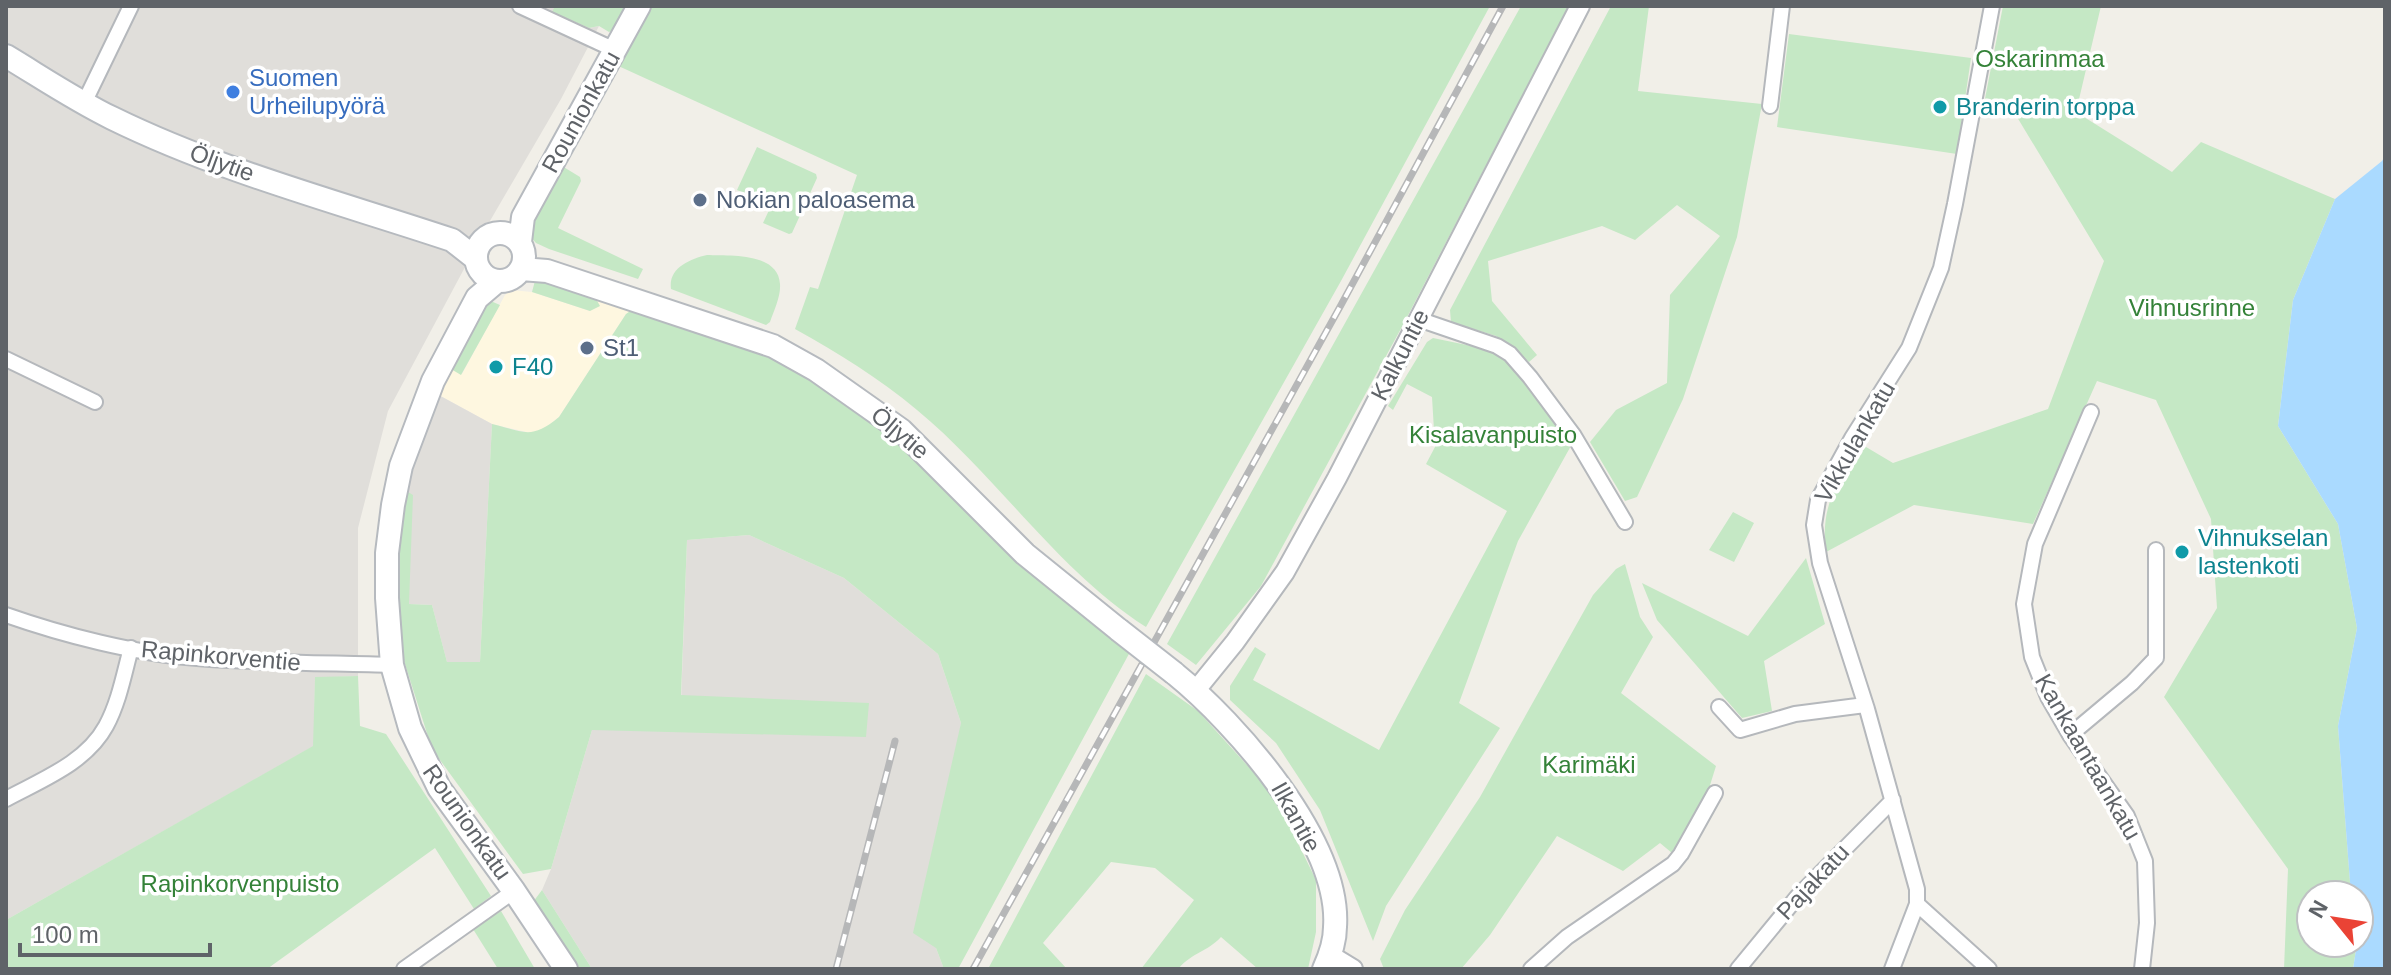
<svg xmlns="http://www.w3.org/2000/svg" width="2391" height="975" viewBox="0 0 2391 975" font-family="Helvetica,sans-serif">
  <rect width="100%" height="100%" fill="#f1efe8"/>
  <!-- commercial -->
  <path fill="#fef7e0" d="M511,290L532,292L590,311L595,297L642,309L626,314L559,417L543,430L531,433L492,424L435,393L450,364L462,374L505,295Z"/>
  <!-- industrial -->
  <path fill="#e0deda" d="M6,6H555L553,13L589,28L599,26L561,99L487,226L388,411L358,528V676L315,678L314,746L6,920Z
    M435,393L492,424L480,662H447L432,605L409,604L403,489Z
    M749,535L844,578L938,654L961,723L936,948L944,969H592L542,890L551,869L592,730H680L687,540Z"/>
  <!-- green -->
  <path fill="#c5e8c5" d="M555,6H630L616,29L609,32L599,26L589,28L552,12Z
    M647,6H1490L1341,281L1146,627C1057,570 998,477 917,410C879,378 838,353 795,329L810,287L818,289L857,175L614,64Z
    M1521,6H1569L1404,323L1261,586L1196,665L1167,644Z
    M1611,6H1649L1638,91L1762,104L1737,237L1683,399L1637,497L1625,501L1590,442L1616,410L1667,383L1670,295L1720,236L1677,205L1635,240L1602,226L1488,261L1492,301L1537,355L1529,362L1496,336L1451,322L1450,310Z
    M2003,6H2101L2076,112L2172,172L2201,142L2335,199L2293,300L2278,426L2338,524L2357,628L2338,726L2351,895H2311V943H2357L2353,969H2284L2288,869L2164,697L2217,608L2211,519L2156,400L2097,381L2033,524L1914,505L1826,552C1820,505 1837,483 1861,444L1893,463L2048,409L2104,261L2017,117L1983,109Z
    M1789,34L1971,58L1957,154L1777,127Z
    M757,147L816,174L817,178L792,233L789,234L763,223L771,206L737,190Z
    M562,166L580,177L581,181L558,228L643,269L638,279L549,249L536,243L528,234L529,222Z
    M707,255C729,256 778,252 780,284C781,296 774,310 770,322L766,325L671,289C668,268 690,259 707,255Z
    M536,277L595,297L600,306L590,311L532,292Z
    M486,299L500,305L461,375L451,369Z
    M633,309H642L771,358L818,382L923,460L1130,652L958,969H944L936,948L913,933L961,723L938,654L844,578L749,535L687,540L681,695L869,703L866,737L592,730L551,869L523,874L432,749L404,661L397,604L403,489L413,495L409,604L432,605L447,662H480L492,424C525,432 531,440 559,417L626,314Z
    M1433,338L1491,350L1514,368L1572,444L1518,541L1459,703L1500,728L1386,906L1373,941L1320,810L1276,743L1230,700V686L1255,647L1266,654L1253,680L1379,750L1507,511L1426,464L1435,447L1432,397L1407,384L1393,410L1388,406L1427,342Z
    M1733,512L1754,523L1734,562L1709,550Z
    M1806,558L1825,624L1764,661L1772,711L1742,718L1657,620L1642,583L1748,636Z
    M1625,564L1640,617L1653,637L1621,693L1716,766L1706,798L1672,853L1660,843L1623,871L1557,836L1490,935L1461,969H1384L1380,959L1405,910L1480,797L1593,595L1616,569Z
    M1146,674L1198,711L1275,796L1316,880V932L1308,969H1258L1221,937C1207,952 1193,952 1178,969H1141L1194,900L1155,868L1111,862L1043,943L1067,969H988Z
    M358,676L360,726L386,734L491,896L474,909L435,848L267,969H6V920L313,746L315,677Z
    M542,890L592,969H580L533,902Z
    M501,911L535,969H498L473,929Z"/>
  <!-- water -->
  <path fill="#aadaff" d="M2385,156V969H2353L2357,943H2359V895H2351L2338,726L2357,628L2338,524L2278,426L2293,300L2335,199L2382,161Z"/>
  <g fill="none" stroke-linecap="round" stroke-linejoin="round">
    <!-- minor casing -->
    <g stroke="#b5b8bc" stroke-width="18">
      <path id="minor" d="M520,6L615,50
        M84,103L131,6
        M1770,106L1782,6
        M1418,319L1497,346L1510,354L1530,377L1574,436L1625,522
        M6,359L95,402
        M2091,412L2035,544L2024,604L2032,657L2048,697L2070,735L2127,816L2145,861L2147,923L2142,969
        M6,615C63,635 136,654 197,658C262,663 327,663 392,665
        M1719,707L1740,730L1795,714L1865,705
        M2070,735L2132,683L2156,658V550
        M6,799C41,780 86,763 106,726C119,702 124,674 131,648
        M1917,904L1989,969
        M404,969L514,891
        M1531,969L1567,937L1673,864L1681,854L1715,793
        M1738,969L1798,896L1893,800
        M1892,969L1917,904V889L1867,709L1820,563L1814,525L1818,500L1852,438L1909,348L1941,268L1955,204L1992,6"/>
    </g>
    <!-- tertiary casing -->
    <g stroke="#b5b8bc" stroke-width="22">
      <path id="tertiary" d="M1196,690L1235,642L1285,572L1337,478L1580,6
        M1330,955L1353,969"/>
    </g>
    <!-- secondary casing -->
    <g stroke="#b6babf" stroke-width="26">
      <path id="secondary" d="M6,56C41,77 75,100 112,118C220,171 338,202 452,240L475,258
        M476 257a24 24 0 1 1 48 0a24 24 0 1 1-48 0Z
        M520,242L523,217L639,6
        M521,269L547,271L773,346L816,370L901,430L1025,554L1119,630
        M497,281L477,298L433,381L401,466L393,505L387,553V598L392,665L410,728L439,788L514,891L566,969
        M1174,673C1236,723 1341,842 1335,927C1335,942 1330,956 1324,969"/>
    </g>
    <!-- minor -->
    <use href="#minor" stroke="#fff" stroke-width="14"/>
    <!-- tertiary -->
    <use href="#tertiary" stroke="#fff" stroke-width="18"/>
    <!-- secondary -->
    <use href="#secondary" stroke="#fff" stroke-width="22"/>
    <!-- rail casing -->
    <g stroke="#b6b7b8" stroke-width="7">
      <path id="rail" d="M836,969L895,741
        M973,969L1341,305L1503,6"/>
    </g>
    <!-- rail -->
    <use href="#rail" stroke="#fff" stroke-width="4" stroke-dasharray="12" stroke-linecap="butt"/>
    <!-- secondary-bridge casing -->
    <g stroke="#b6babf" stroke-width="26" stroke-linecap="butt">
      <path id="secondary-bridge" d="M1119,630L1174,673"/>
    </g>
    <!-- secondary-bridge -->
    <use href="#secondary-bridge" stroke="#fff" stroke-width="22"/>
  </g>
  <!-- markers -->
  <circle fill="#3f7fe0" stroke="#fff" stroke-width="3" cx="233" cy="92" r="8"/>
  <g fill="#0f9aa8" stroke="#fff" stroke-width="3">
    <circle cx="1940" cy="107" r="8"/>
    <circle cx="496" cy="367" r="8"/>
    <circle cx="2182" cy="552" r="8"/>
  </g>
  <g fill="#5c6f8a" stroke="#fff" stroke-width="3">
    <circle cx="700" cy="200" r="8"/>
    <circle cx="587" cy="348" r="8"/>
  </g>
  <g text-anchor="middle" stroke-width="7" stroke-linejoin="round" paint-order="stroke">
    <!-- park labels -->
    <g font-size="24" fill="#348238" stroke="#fff">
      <text x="2040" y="67">Oskarinmaa</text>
      <text x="2192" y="316">Vihnusrinne</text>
      <text x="1493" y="443">Kisalavanpuisto</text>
      <text x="1589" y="773">Karimäki</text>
      <text x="240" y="892">Rapinkorvenpuisto</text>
    </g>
    <!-- shop labels -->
    <g font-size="24" fill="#366cbe" stroke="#fff" text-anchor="start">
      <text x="249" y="86">Suomen<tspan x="249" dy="28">Urheilupyörä</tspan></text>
    </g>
    <!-- culture labels -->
    <g font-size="24" fill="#0d838f" stroke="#fff" text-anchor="start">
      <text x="1956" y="115">Branderin torppa</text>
      <text x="512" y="375">F40</text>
      <text x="2198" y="546">Vihnukselan<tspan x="2198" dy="28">lastenkoti</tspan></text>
    </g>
    <!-- street labels -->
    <g font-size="24" fill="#5f6368" stroke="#fff">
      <text transform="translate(581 112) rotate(-61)" y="8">Rounionkatu</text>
      <text transform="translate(222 163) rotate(20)" y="8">Öljytie</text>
      <text transform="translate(1400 355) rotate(-63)" y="8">Kalkuntie</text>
      <text transform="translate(900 433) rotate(40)" y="8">Öljytie</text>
      <text transform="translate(1855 442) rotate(-60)" y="8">Vikkulankatu</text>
      <text transform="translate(221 656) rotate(5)" y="8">Rapinkorventie</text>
      <text transform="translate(2088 757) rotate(60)" y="8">Kankaantaankatu</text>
      <text transform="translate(1296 817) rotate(61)" y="8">Ilkantie</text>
      <text transform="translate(467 822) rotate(55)" y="8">Rounionkatu</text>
      <text transform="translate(1813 882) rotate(-47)" y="8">Pajakatu</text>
    </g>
    <!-- service labels -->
    <g font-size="24" fill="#4e5e75" stroke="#fff" text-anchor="start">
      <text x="716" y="208">Nokian paloasema</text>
      <text x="603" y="356">St1</text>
    </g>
  </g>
  <!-- border -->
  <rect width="2391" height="975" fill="none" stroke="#5f6368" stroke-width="16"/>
  <!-- north arrow -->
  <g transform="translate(2335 919) rotate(300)"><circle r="38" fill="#ffffff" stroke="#bfc1c3" stroke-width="2"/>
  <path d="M0-6L14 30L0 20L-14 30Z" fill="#ea4335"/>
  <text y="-12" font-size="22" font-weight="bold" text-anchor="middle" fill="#5f6368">N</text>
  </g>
  <!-- scale -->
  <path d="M20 943v12h190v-12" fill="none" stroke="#5f6368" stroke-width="4"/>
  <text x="32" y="943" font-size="24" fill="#5f6368" stroke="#ffffff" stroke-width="6" paint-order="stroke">100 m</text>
</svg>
